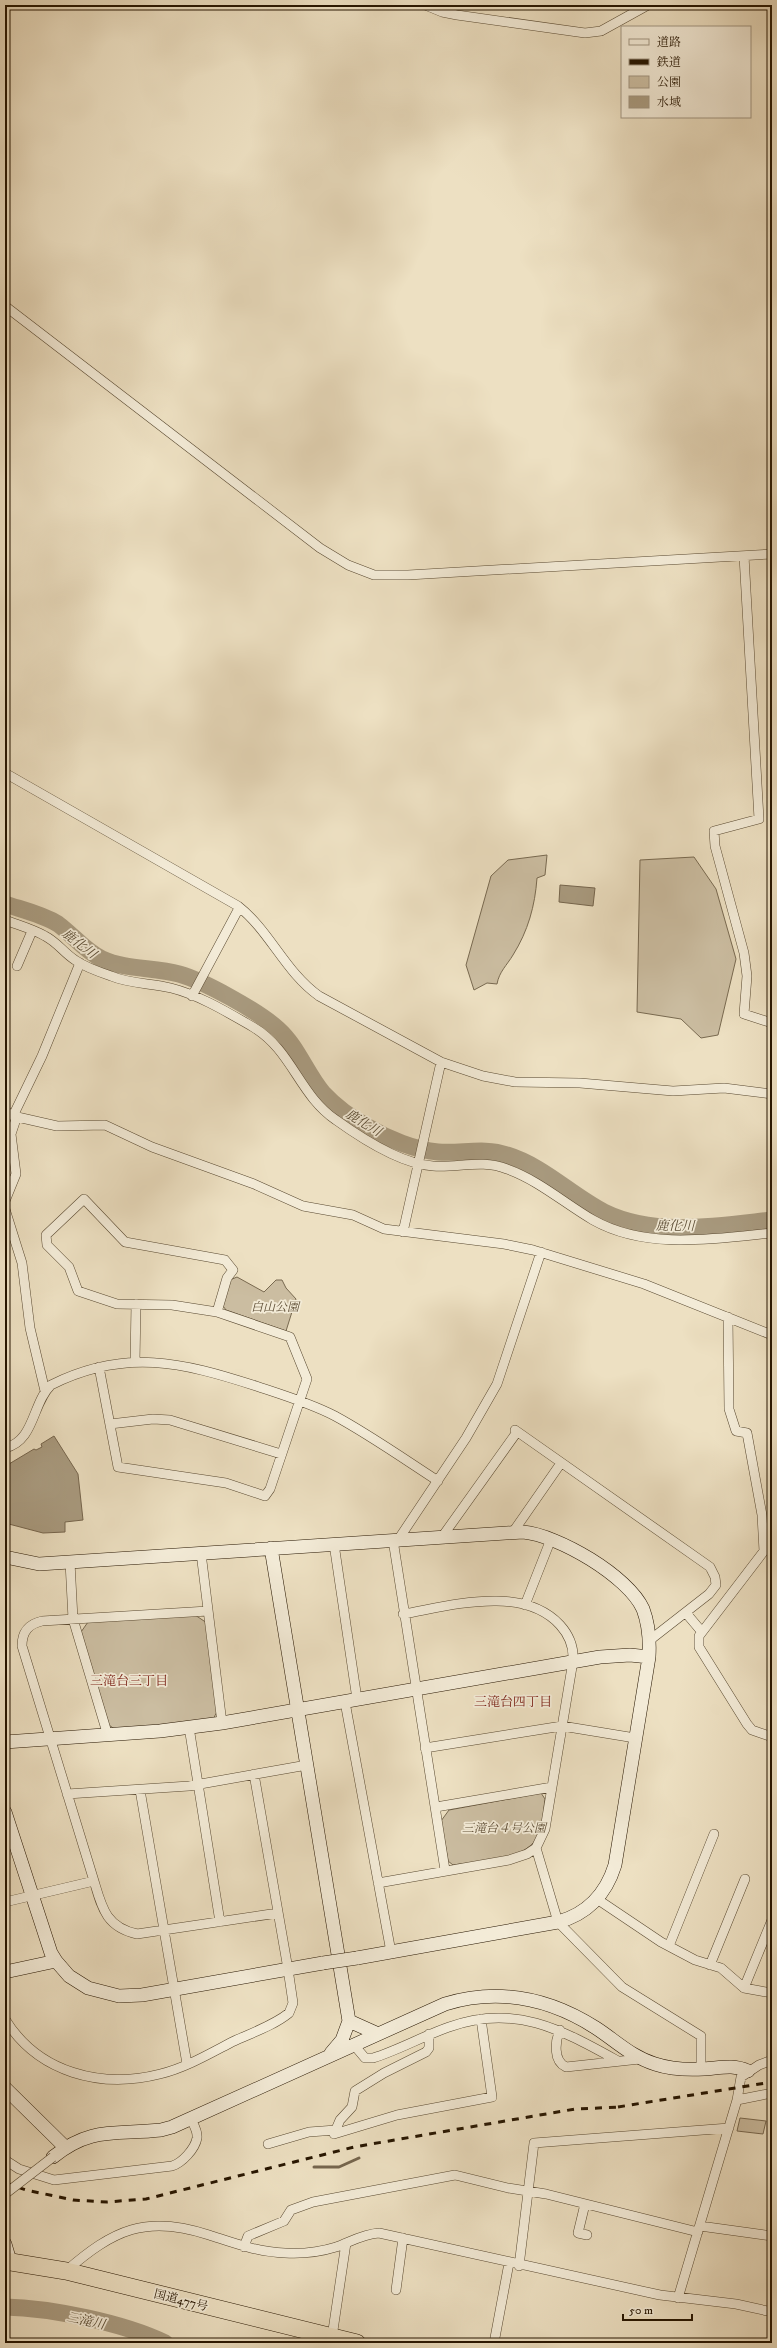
<svg xmlns="http://www.w3.org/2000/svg" width="777" height="2348" viewBox="0 0 777 2348" font-family="'IM FELL DW Pica','Noto Serif JP',serif">
  <rect width="100%" height="100%" fill="#ede0c2"/>
  <filter id="stains"><feTurbulence type="fractalNoise" baseFrequency=".005" numOctaves="4"/><feColorMatrix values="0 0 0 0 .2 0 0 0 0 .09 0 0 0 0 .02 0 0 0 .5 -.17"/></filter>
  <radialGradient id="worn" r=".72"><stop offset=".6" stop-color="#630" stop-opacity="0"/><stop offset="1" stop-color="#630" stop-opacity=".3"/></radialGradient>
  <!-- green -->
  <path fill="#cbbda1" stroke="#786950" d="M547,855L545,875L537,878C535,906 528,931 513,955C507,965 499,972 497,984L487,983L474,990L466,965L491,876L508,860Z
    M694,857L716,889L736,959L718,1035L701,1038L681,1019L637,1012L640,860Z
    M237,1277L264,1292L276,1280H282L286,1288L296,1299L286,1331L226,1310L223,1306L230,1280Z
    M195,1615L207,1623L217,1712L213,1719L116,1730L109,1725L81,1632L88,1622Z
    M541,1793L545,1799C543,1812 544,1827 537,1838C522,1862 478,1861 453,1865L448,1861L441,1821L449,1810Z
    M740,2118L766,2121L763,2134L737,2131Z"/>
  <!-- water -->
  <path fill="#a99b80" stroke="#75654d" d="M560,885L595,888L593,906L559,902Z
    M54,1436L78,1474L83,1520L65,1522V1532L43,1533L5,1523V1464H9L34,1449L36,1450L42,1447L41,1444Z"/>
  <g fill="none" stroke-linecap="round" stroke-linejoin="round">
    <!-- stream -->
    <path stroke="#75654d" stroke-width="3" d="M314,2167H339L359,2158"/>
    <!-- river -->
    <path stroke="#a99b80" stroke-width="17" d="M5,904C23,910 42,914 58,924C73,935 85,951 102,959C126,970 154,967 179,974C204,981 258,1011 278,1029C298,1047 306,1073 323,1093C335,1106 353,1119 368,1127C388,1139 415,1150 438,1152C461,1154 484,1147 507,1155C543,1166 571,1195 604,1212C655,1237 718,1226 772,1220
      M5,2307C51,2308 124,2323 165,2343"/>
    <!-- street casing -->
    <g stroke="#584830" stroke-width="10">
      <path id="street" d="M425,5L442,12L457,15L585,33L601,31L648,5
        M770,5L772,8
        M5,306L320,548L348,565L374,575H408L772,554
        M744,556L759,819L714,831L715,846L744,953L747,976L744,1014L772,1023
        M5,773L238,906C270,931 285,972 319,996L441,1062L483,1076L515,1082L580,1083L673,1091L724,1088L772,1094
        M5,920C18,925 33,929 45,936C57,942 64,953 75,960C85,967 99,972 111,976C130,984 151,983 171,988C199,995 227,1012 253,1027C292,1050 299,1095 336,1120C361,1138 402,1164 433,1166C458,1168 482,1159 507,1169C538,1180 564,1203 593,1220C646,1250 713,1239 772,1233
        M17,966L32,931
        M192,996L239,908
        M5,1111L13,1116L57,1126L105,1125L152,1147L254,1184L303,1206L353,1215L384,1229L504,1244L533,1250L644,1284L772,1335
        M13,1116L42,1056L80,963
        M5,1201L16,1174L11,1134L17,1116
        M5,1209L22,1263L30,1328L45,1391
        M403,1232L441,1062
        M728,1317L729,1409L736,1431L747,1433L762,1515L764,1551L699,1636V1647L747,1724L752,1730L772,1737
        M135,1362L136,1304
        M99,1367L118,1467L226,1483L265,1496L270,1489L307,1379L290,1337L217,1312L172,1305L117,1304L78,1291L69,1267L47,1245L46,1235L84,1199L125,1242L225,1260L233,1270L227,1278L217,1312
        M110,1424L153,1419L170,1420L281,1454
        M515,1430L710,1567L715,1577L716,1585L709,1594L650,1640
        M5,1448C35,1441 32,1403 51,1385C125,1348 182,1362 256,1386C283,1395 310,1403 335,1416C370,1435 404,1459 438,1481
        M513,1532L561,1463
        M442,1537L517,1432
        M393,1540L445,1870
        M398,1540L466,1438L497,1384L541,1252
        M334,1544L357,1699
        M201,1553L222,1723
        M70,1562L73,1619L108,1736
        M525,1605L551,1539
        M208,1611L42,1621C29,1624 22,1631 22,1646L94,1881C102,1908 106,1927 137,1934L278,1913
        M686,1613L702,1632
        M403,1614C450,1606 522,1584 560,1625C570,1636 574,1647 573,1661L545,1829L536,1848L558,1922L622,1987L701,2036V2069
        M345,1702L391,1952
        M189,1727L220,1922
        M425,1748L562,1726L635,1738
        M140,1790L187,2064
        M67,1794L189,1786L307,1765
        M436,1807L552,1787
        M378,1883L509,1860L527,1854L536,1848
        M597,1899L661,1942L695,1960L721,1968L744,1988L772,1993
        M5,1902L94,1881
        M669,1946L714,1834
        M710,1965L745,1879
        M744,1988L772,1920
        M5,2019C38,2073 101,2089 160,2074C185,2068 209,2054 232,2042C251,2033 273,2026 289,2013L293,2003L288,1969L254,1774
        M560,2030C555,2041 553,2061 566,2067L640,2059
        M429,2034V2048L426,2052L384,2073L355,2091L352,2107L340,2120L334,2134L397,2115L492,2097L481,2019
        M354,2045L365,2058H373C399,2050 423,2036 449,2027C515,2003 562,2030 618,2061
        M737,2100L772,2093
        M268,2144L309,2132L336,2130
        M5,2160L19,2169L54,2180L172,2166C182,2163 195,2149 197,2138C198,2131 193,2124 191,2119
        M585,2204L578,2233L587,2235
        M700,2226L772,2236
        M244,2247L248,2236L284,2221L291,2210L313,2202L455,2175L508,2188L546,2194L698,2232
        M519,2266L534,2143L729,2128
        M66,2271C113,2230 146,2214 209,2235C234,2243 257,2252 285,2253C302,2254 320,2252 336,2247C350,2242 363,2234 379,2233L660,2295L736,2304L772,2312
        M396,2290L403,2238
        M678,2298L737,2100L741,2077L759,2065L772,2060
        M332,2337L346,2243
        M494,2343L509,2263"/>
    </g>
    <!-- secondary casing -->
    <g stroke="#261500" stroke-width="14">
      <path id="secondary" d="M271,1548L349,2021L378,2034
        M5,1557L39,1564L523,1532C558,1535 628,1576 643,1609C649,1625 650,1640 649,1657L615,1865C606,1894 587,1914 558,1922L357,1958
        M5,1742L160,1731L222,1723L600,1657L630,1655L649,1657
        M5,1812L51,1953L56,1961L69,1976L88,1988L119,1996L142,1995L323,1963
        M5,1972L56,1961
        M331,2053L342,2040L349,2021
        M5,2088L65,2147
        M53,2157C91,2126 116,2135 161,2130L172,2127L445,2004C498,1988 549,1998 596,2028C616,2041 632,2057 655,2064C670,2069 688,2070 704,2069C720,2068 733,2064 748,2071
        M5,2244L10,2261"/>
    </g>
    <!-- highway casing -->
    <g stroke="#261500" stroke-width="18">
      <path id="highway" d="M5,2261L66,2271L357,2343"/>
    </g>
    <!-- street -->
    <use href="#street" stroke="#f3ebd7" stroke-width="9"/>
    <!-- secondary -->
    <use href="#secondary" stroke="#f3ebd7" stroke-width="13"/>
    <!-- highway -->
    <use href="#highway" stroke="#ede0c2" stroke-width="17"/>
    <!-- rail -->
    <path stroke="#261500" stroke-width="3" stroke-dasharray="7 7" stroke-linecap="butt" d="M618,2107L772,2082
      M5,2183L26,2190L73,2200L107,2202L146,2199L354,2147L575,2109L622,2107"/>
    <!-- street-bridge casing -->
    <g stroke="#584830" stroke-width="10" stroke-linecap="butt">
      <path id="street-bridge" d="M5,2194L53,2157"/>
    </g>
    <!-- secondary-bridge casing -->
    <g stroke="#261500" stroke-width="14" stroke-linecap="butt">
      <path id="secondary-bridge" d="M323,1963L357,1958"/>
    </g>
    <!-- street-bridge -->
    <use href="#street-bridge" stroke="#f3ebd7" stroke-width="9"/>
    <!-- secondary-bridge -->
    <use href="#secondary-bridge" stroke="#f3ebd7" stroke-width="13"/>
  </g>
  <g text-anchor="middle" stroke-width="3.5" stroke-linejoin="round" paint-order="stroke">
    <!-- park labels -->
    <g font-size="12" font-style="italic" fill="#605038" stroke="#f3ebd7">
      <text x="275" y="1311">白山公園</text>
      <text x="504" y="1832">三滝台４号公園</text>
    </g>
    <!-- street labels -->
    <g font-size="12" fill="#261500" stroke="#f3ebd7">
      <text transform="translate(181 2300) rotate(14)" y="4">国道477号</text>
    </g>
    <!-- water labels -->
    <g font-size="13" font-style="italic" fill="#5a4b33" stroke="#f3ebd7">
      <text transform="translate(80 943) rotate(38)" y="5">鹿化川</text>
      <text transform="translate(364 1122) rotate(31)" y="5">鹿化川</text>
      <text transform="translate(675 1225) rotate(1)" y="5">鹿化川</text>
      <text transform="translate(86 2320) rotate(12)" y="5">三滝川</text>
    </g>
    <!-- neighbourhood labels -->
    <g font-size="13" fill="#7a1f14" stroke="#f3ebd7">
      <text x="129" y="1685">三滝台三丁目</text>
      <text x="513" y="1706">三滝台四丁目</text>
    </g>
  </g>
  <!-- margin -->
  <rect width="777" height="2348" fill="none" stroke="#ede0c2" stroke-width="20"/>
  <rect x="6" y="6" width="765" height="2336" fill="none" stroke="#261500" stroke-width="2"/>
  <rect x="10" y="10" width="757" height="2328" fill="none" stroke="#261500"/>
  <!-- legend -->
  <rect x="621" y="26" width="130" height="92" fill="#f3ebd7" stroke="#a19581"/>
  <rect x="629" y="39" width="20" height="6" fill="#f3ebd7" stroke="#a19581"/>
  <text x="657" y="46" font-size="12" fill="#261500">道路</text>
  <rect x="629" y="59" width="20" height="6" fill="#261500" stroke="#a19581"/>
  <text x="657" y="66" font-size="12" fill="#261500">鉄道</text>
  <rect x="629" y="76" width="20" height="12" fill="#cbbda1" stroke="#a19581"/>
  <text x="657" y="86" font-size="12" fill="#261500">公園</text>
  <rect x="629" y="96" width="20" height="12" fill="#a99b80" stroke="#a19581"/>
  <text x="657" y="106" font-size="12" fill="#261500">水域</text>
  <!-- scale -->
  <path d="M623 2314v6h69v-6" fill="none" stroke="#261500" stroke-width="2"/>
  <text x="629" y="2314" font-size="12" fill="#261500" stroke="#f3ebd7" stroke-width="3" paint-order="stroke">50 m</text>
  <rect width="100%" height="100%" filter="url(#stains)"/>
  <rect width="100%" height="100%" fill="url(#worn)"/>
</svg>
